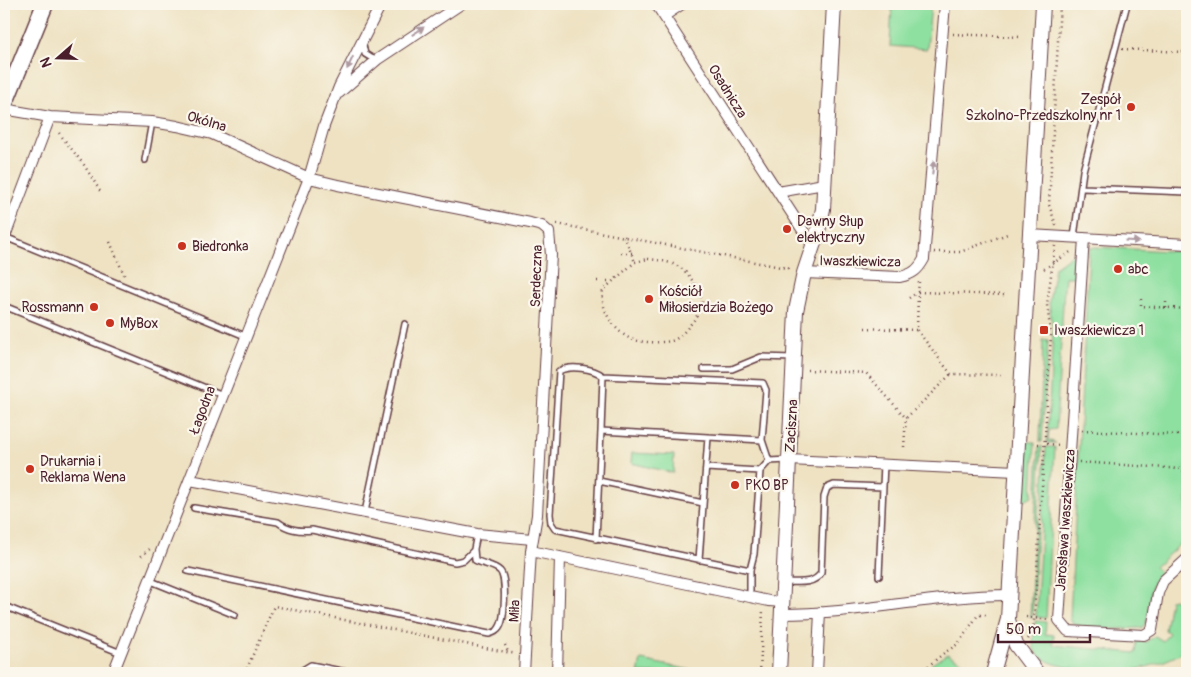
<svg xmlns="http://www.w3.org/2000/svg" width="1191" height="677" viewBox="0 0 1191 677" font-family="Pangolin,sans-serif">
  <rect width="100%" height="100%" fill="#fbf7ec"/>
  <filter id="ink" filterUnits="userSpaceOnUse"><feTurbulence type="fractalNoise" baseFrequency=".02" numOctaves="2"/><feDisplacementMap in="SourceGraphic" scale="10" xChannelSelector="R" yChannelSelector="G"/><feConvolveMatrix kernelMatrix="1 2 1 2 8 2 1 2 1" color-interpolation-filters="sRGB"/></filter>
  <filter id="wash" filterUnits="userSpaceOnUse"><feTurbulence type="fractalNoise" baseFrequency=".0096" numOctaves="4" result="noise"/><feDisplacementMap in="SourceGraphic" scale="20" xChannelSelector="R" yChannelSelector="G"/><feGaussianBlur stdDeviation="1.12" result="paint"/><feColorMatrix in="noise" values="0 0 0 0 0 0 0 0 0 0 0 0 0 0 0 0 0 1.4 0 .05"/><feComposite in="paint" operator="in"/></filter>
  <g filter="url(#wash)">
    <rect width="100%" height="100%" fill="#eee2c2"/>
    <!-- green -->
    <path fill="#8ee0a0" stroke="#6c8066" d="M892,4H931L927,49L890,46Z
      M1095,247L1187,252V538L1155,567L1160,573C1143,589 1155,619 1141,628C1128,628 1073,634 1070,618L1089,252L1091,248Z
      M1073,254H1076L1075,277H1065L1064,288L1056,429L1049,430L1048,440L1056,443H1047L1053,331L1049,302L1055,267Z
      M1043,339L1048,340L1042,442H1040Z
      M1026,442H1035L1032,496L1023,501Z
      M1042,446L1032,617H1030L1039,447Z
      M1046,447H1055L1046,618L1036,617Z
      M632,453L674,455L673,473L631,463Z
      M1175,599L1187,613V650C1144,675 1102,677 1055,664C1047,661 1036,657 1034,648C1032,641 1035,629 1036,621L1046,622L1045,634L1054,635L1053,645L1136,653L1137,641L1146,642L1155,636L1163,641L1169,633L1165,630L1170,600Z
      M947,654L963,662L961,673H923L932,664Z
      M641,660L706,673H638Z"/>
  </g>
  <g filter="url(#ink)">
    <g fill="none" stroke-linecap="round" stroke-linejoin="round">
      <!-- service casing -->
      <g stroke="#633c42" stroke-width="8">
        <path id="service" d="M363,45L365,54L373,59H378
          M145,160L152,122
          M1083,188L1187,192
          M5,237L245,336
          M1074,237L1083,171L1127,4
          M4,306L223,395
          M704,369H732L761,357L793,358
          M601,431L603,376
          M706,468L760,471L754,554L750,570L555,529L551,523L550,514L559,371C570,365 593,368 603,376L763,383L766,390L762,440L769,461L788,460
          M760,471L769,461
          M599,481L703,503
          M194,508L278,522C287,529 300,532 312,530L455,562L464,560L473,551
          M365,512L405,324
          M596,539L601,431L708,437
          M699,560L708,437L762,440
          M188,571L489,634C493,633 497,632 499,628C505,620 507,578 500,571C495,565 482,564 475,560L474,549L477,534
          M879,576L884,464
          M151,581L235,615
          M785,582C797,582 814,585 821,573L824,497L827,488L834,485L883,487
          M750,596V570
          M4,606L121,653
          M298,673L311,665L351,673"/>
      </g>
      <!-- minor casing -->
      <g stroke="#633c42" stroke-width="12">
        <path id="minor" d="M656,4L813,246
          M664,16L682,4
          M339,93L378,59L461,4
          M4,109L50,117L152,122L177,126L212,134L309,178L324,126L339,87L381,4
          M778,192L824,184
          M1030,235L1187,244
          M1084,238L1059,620L1068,631L1144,635L1152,630L1158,593L1163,581L1187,559
          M4,239L50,117
          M804,273L900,277C913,274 918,270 924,259L945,4
          M789,460L1016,471
          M190,480L477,534L532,539
          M531,551L769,601L783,602
          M782,614C858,614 933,595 1009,595
          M113,673L309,178L338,185L530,223L542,226L549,232L551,255L537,515L531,551L524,673
          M557,673L560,557
          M817,673L820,612"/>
      </g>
      <!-- tertiary casing -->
      <g stroke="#633c42" stroke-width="16">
        <path id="tertiary" d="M1008,620L1016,645L1037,673
          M779,673L796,311L804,273L818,231L823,209L834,4
          M993,673L1008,619L1043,4"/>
      </g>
      <!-- primary casing -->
      <g stroke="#633c42" stroke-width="19">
        <path id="primary" d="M4,105L45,4"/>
      </g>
      <!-- path -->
      <path stroke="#633c42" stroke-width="2.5" stroke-dasharray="1 4" stroke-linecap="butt" d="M953,34L1021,37
        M1122,49L1183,52
        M59,133L84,165L100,191
        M557,224L791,269
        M1056,225L1049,205L1060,4
        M624,236L635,262
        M110,242L125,277
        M934,252H960L1010,233
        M621,253H632
        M648,259C680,262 689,269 702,300C703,308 698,314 694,320C688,327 680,339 671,341C661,343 638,343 629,338C612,329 600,308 603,290L635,262Z
        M1044,269L1072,251
        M597,281H612
        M909,298L918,292L919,282
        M1141,299V306L1187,309
        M1166,308V301
        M865,328L917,330L918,292L1006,295
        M917,330L951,374L1001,375
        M807,370L866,373L906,418L951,374
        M1082,430L1177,435L1187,432
        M1038,444H1042
        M1047,444L1061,445
        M904,447L906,418
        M1079,462L1182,469L1187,475
        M141,556L150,549
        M1026,617L1049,620
        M1028,639L1033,632L1034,620L1051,335L1047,305L1055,246
        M505,645L508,652
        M245,673L274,606L516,654
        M760,673L763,610
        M920,673L944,653L958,644L978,615H987"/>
      <!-- service -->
      <use href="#service" stroke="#fff" stroke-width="5"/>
      <!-- minor -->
      <use href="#minor" stroke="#fff" stroke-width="10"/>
      <!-- tertiary -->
      <use href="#tertiary" stroke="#fff" stroke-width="14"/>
      <!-- primary -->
      <use href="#primary" stroke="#fff" stroke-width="16"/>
    </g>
    <!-- one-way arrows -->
    <defs><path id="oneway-solid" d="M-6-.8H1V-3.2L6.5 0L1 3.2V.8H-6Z" transform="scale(1.25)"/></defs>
    <g fill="#ae9aa0">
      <use href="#oneway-solid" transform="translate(418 31) rotate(-33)"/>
      <use href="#oneway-solid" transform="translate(350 63) rotate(115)"/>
      <use href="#oneway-solid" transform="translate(933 168) rotate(-84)"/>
      <use href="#oneway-solid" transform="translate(1132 241) rotate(4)"/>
    </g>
  </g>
  <!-- markers -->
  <g fill="#c8321e" stroke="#fbf7ec" stroke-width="2">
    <circle cx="1131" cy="107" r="5"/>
    <circle cx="787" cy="229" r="5"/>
    <circle cx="182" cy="246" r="5"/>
    <circle cx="1118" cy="269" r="5"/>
    <circle cx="649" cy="299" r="5"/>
    <circle cx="94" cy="307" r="5"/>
    <circle cx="110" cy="323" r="5"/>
    <rect x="1039" y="325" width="10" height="10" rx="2.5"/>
    <circle cx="30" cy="469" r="5"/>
    <circle cx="735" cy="485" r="5"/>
  </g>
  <g text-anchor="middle" stroke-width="4.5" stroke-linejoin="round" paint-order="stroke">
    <!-- street labels -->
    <g font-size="14" fill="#4a1f2b" stroke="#fbf7ec">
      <text transform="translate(728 91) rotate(58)" y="5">Osadnicza</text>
      <text transform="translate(207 121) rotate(17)" y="5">Okólna</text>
      <text transform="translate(860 261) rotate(1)" y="5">Iwaszkiewicza</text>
      <text transform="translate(536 276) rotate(-88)" y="5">Serdeczna</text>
      <text transform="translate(202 410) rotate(-69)" y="5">Łagodna</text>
      <text transform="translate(791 426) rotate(-87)" y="5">Zaciszna</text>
      <text transform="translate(1065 520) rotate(-86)" y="5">Jarosława Iwaszkiewicza</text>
      <text transform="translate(514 611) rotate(-87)" y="5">Miła</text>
    </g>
    <!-- poi labels -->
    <g font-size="14" fill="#4a1f2b" stroke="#fbf7ec" text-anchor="start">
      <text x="1121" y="104" text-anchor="end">Zespół<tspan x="1121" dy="16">Szkolno-Przedszkolny nr 1</tspan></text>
      <text x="797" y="226">Dawny Słup<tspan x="797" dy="16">elektryczny</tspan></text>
      <text x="192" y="251">Biedronka</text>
      <text x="1128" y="274">abc</text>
      <text x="659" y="296">Kościół<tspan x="659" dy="16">Miłosierdzia Bożego</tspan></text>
      <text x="84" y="312" text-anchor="end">Rossmann</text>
      <text x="120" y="328">MyBox</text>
      <text x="1054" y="335">Iwaszkiewicza 1</text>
      <text x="40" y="466">Drukarnia i<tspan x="40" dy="16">Reklama Wena</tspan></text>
      <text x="745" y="490">PKO BP</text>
    </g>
  </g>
  <!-- margin -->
  <rect width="1191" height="677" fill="none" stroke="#fbf7ec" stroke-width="20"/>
  <!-- north arrow -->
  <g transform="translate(58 58) rotate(250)" stroke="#fbf7ec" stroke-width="4" paint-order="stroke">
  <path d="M0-4L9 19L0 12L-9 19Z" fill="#4a1f2b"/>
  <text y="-8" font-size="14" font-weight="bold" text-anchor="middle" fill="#4a1f2b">N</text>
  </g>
  <!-- scale -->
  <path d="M998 634v8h92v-8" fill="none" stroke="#4a1f2b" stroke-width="2.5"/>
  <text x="1006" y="634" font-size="15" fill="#4a1f2b" stroke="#fbf7ec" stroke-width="4" paint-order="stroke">50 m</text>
</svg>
